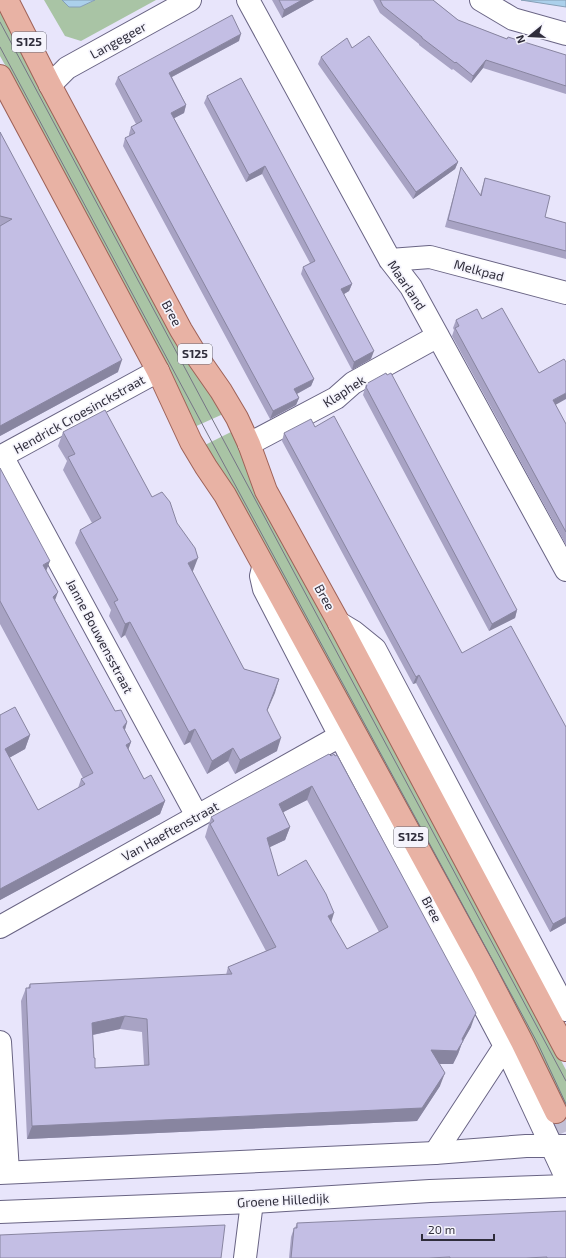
<svg xmlns="http://www.w3.org/2000/svg" width="566" height="1258" viewBox="0 0 566 1258" font-family="'Exo 2',sans-serif">
  <rect width="100%" height="100%" fill="#e8e5fb"/>
  <!-- green -->
  <path fill="#a9c4a5" d="M44,0H62L69,7H80L95,0H156L81,41L65,36Z
    M0,6L222,410L221,415L192,428L19,90L0,56Z
    M233,431L566,1070V1112L201,447Z"/>
  <!-- water -->
  <path fill="#abd0eb" stroke="#869fb6" d="M62,0H95L80,7H69Z
    M521,0H566V7Z"/>
  <g fill="none" stroke-linecap="round" stroke-linejoin="round">
    <!-- primary-tunnel -->
    <path stroke="#c3c0d5" stroke-width="22" stroke-dasharray="22 11" stroke-linecap="butt" d="M556,1112L566,1134"/>
    <!-- minor casing -->
    <g stroke="#696484" stroke-width="24">
      <path id="minor" d="M248,0L390,260L411,287L566,570
        M481,0L513,19L566,34
        M50,85L67,68L190,0
        M390,260L430,257L566,293
        M249,444L336,398L353,383L438,336
        M2,456L197,816
        M0,457L158,371
        M263,568L261,576L264,589L340,736L505,1046L566,1177
        M339,623L354,632L375,649L566,1010
        M0,927L340,736
        M0,1042L8,1172
        M435,1153L505,1046
        M245,1258L252,1202"/>
    </g>
    <!-- tertiary casing -->
    <g stroke="#696484" stroke-width="24">
      <path id="tertiary" d="M0,1173L435,1153L526,1146H566
        M0,1212L252,1202L430,1191L566,1186"/>
    </g>
    <!-- primary casing -->
    <g stroke="#9e6258" stroke-width="24">
      <path id="primary" d="M7,0L50,85L181,330L198,358L221,391L237,418L249,444L266,491L339,623L566,1050
        M0,76L158,371L191,442L206,467L225,495L483,967L522,1042L556,1112"/>
    </g>
    <!-- minor -->
    <use href="#minor" stroke="#fff" stroke-width="22"/>
    <!-- tertiary -->
    <use href="#tertiary" stroke="#fff" stroke-width="22"/>
    <!-- primary -->
    <use href="#primary" stroke="#e8b2a4" stroke-width="22"/>
    <!-- tram -->
    <path stroke="#767485" stroke-width="1" d="M0,22L566,1081
      M0,47L207,433L538,1044L566,1104"/>
  </g>
  <!-- wall -->
  <path fill="#a8a3c4" fill-rule="evenodd" d="M272,0H314L282,18Z
    M373,0H433L458,20L507,39L566,55V94L483,68L471,83L453,69L452,70L419,45V44L380,13Z
    M239,41L172,77L186,105L184,113L174,118L314,379L311,386L297,394L299,398L296,405L270,419L123,146L125,138L129,136V134L131,127L136,124L115,84L118,77Z
    M352,48L458,162L455,169L413,199L318,64L321,57Z
    M241,78L352,284L349,291L344,294L371,359L352,370L301,274L303,267L310,263L262,174L246,182L204,103L207,96Z
    M0,132L118,372L0,436Z
    M461,167L480,195L485,178L545,217L566,223V259L445,227L459,175Z
    M482,319L555,405L566,424V545L452,336L454,330L453,328L456,320Z
    M366,384L517,610L515,618L489,631L363,395Z
    M315,427L462,653L566,727V923L550,932L416,683L413,684L282,441L284,433Z
    M63,432L152,497L193,571H192L244,669L279,679L267,710L277,751L235,774L228,761L207,774L190,742L184,745L125,635L121,638L109,616L111,610L75,543L80,530L92,523L63,470L67,461L58,446Z
    M0,468L46,571L55,600L115,711L127,722L125,730L131,742L128,749L144,779L165,801L160,814L0,900V715L30,735L25,749L9,758L38,810L78,788L81,779L83,778L0,624Z
    M329,754L471,1027L462,1043L458,1054L453,1064H440V1086L417,1121L27,1139L21,1001L26,988H28L30,984L226,975L228,967L266,951L205,837L207,830L211,817ZM307,800L379,932L347,949L331,922L278,876L269,847L285,840L290,827L283,812ZM120,1029L142,1032L144,1065L95,1068L94,1058L93,1035Z
    M297,1223L566,1258H289L291,1237L294,1228H295Z"/>
  <!-- shaded-wall -->
  <path fill="#8885a0" d="M302,0H314L282,18L284,10Z
    M241,34L239,41L166,80L169,73Z
    M486,60L483,68L471,83L473,76Z
    M186,105L184,113L169,121L171,113Z
    M458,162L455,169L413,199L416,192Z
    M265,166L262,174L246,182L249,175Z
    M352,284L349,291L339,297L341,289Z
    M374,351L371,359L352,370L354,362Z
    M122,360L118,372L0,436V426Z
    M314,379L311,386L291,397L294,389Z
    M566,393V399L550,408L553,400Z
    M299,398L296,405L270,419L273,411Z
    M198,558L193,571L183,576L188,563Z
    M50,561L45,574L43,565Z
    M58,592L53,606V597Z
    M517,610L515,618L489,631L492,624Z
    M130,622L125,635L121,638L125,624Z
    M419,675L416,683L413,684L416,677Z
    M279,679L275,693L262,723L267,710Z
    M127,722L123,736V727Z
    M195,729L190,742L184,745L189,732Z
    M30,735L25,749L0,763L5,749Z
    M281,738L277,751L235,774L240,760Z
    M131,742L126,756V745Z
    M233,748L228,761L207,774L212,761Z
    M312,786L307,800L274,817L279,804Z
    M165,801L160,814L0,900V889Z
    M290,827L285,840L262,851L267,838Z
    M334,913L330,926L328,916Z
    M566,917V923L550,932L553,924Z
    M476,1013L471,1027L462,1043L458,1054L453,1064H427L431,1050L462,1039Z
    M125,1016L120,1029L87,1036L92,1023Z
    M445,1073L440,1086L417,1121L27,1139L32,1126Z"/>
  <!-- building -->
  <path fill="#c3bee4" stroke="#8885a0" fill-rule="evenodd" d="M279,0H302L284,10Z
    M380,0H433L458,20L507,39L508,37L566,55V86L486,60L473,76L456,62L455,63L422,38V37L383,6Z
    M232,15L241,34L169,73L186,105L171,113L314,379L294,389L299,398L273,411L125,138L135,133L131,127L142,121L118,77Z
    M369,36L458,162L416,192L321,57L347,38L352,48Z
    M241,78L352,284L341,289L374,351L354,362L303,267L315,261L265,166L249,175L207,96Z
    M0,132L122,360L0,426V226L12,219L0,216Z
    M461,167L481,196L485,178L550,196L545,217L566,223V251L448,220Z
    M502,308L539,373L564,359L566,362V393L553,400L566,424V532L455,328L459,326L456,320L477,309L482,319Z
    M386,373L387,375L391,373L517,610L492,624L366,387L367,386L366,384Z
    M105,410L152,497L162,492L170,502L177,523L195,548L198,558L188,563L244,669L279,679L267,710L281,738L240,760L233,748L212,761L195,729L189,732L130,622L125,624L114,602L118,600L80,530L101,518L68,457L75,454L63,432Z
    M334,416L462,653L511,626L566,727V917L553,924L419,675L416,677L284,433L311,419L315,427Z
    M0,468L50,561L43,565L58,592L53,597L115,711L121,710L127,722L123,727L131,742L126,745L144,779L151,775L165,801L0,889V715L15,707L30,735L5,749L38,810L85,784L81,779L93,773L0,601Z
    M329,754L331,756L334,754L335,756L337,755L476,1013L462,1039L463,1041L457,1051L431,1050L445,1073L422,1108L32,1126L26,988H30V984L232,974L228,967L276,947L210,824L214,821L211,817ZM312,786L388,927L347,949L328,916L334,913L326,894L306,860L278,876L267,838L290,827L279,804ZM125,1016L147,1019L149,1065L95,1068V1058H94L92,1023Z
    M566,1211V1258H547V1257L526,1258H450V1257L429,1258H291L294,1228H297V1223Z
    M225,1225L221,1258H0V1235Z"/>
  <g text-anchor="middle" stroke-width="3.5" stroke-linejoin="round" paint-order="stroke">
    <!-- shield labels -->
    <g fill="#f5f4fc" stroke="#6a6975" stroke-width="1">
      <rect x="12" y="32" width="34" height="20" rx="3"/>
      <rect x="178" y="344" width="34" height="20" rx="3"/>
      <rect x="394" y="827" width="34" height="20" rx="3"/>
    </g>
    <g font-size="12" font-weight="bold" fill="#2f2d3b">
      <text x="29" y="46">S125</text>
      <text x="195" y="358">S125</text>
      <text x="411" y="841">S125</text>
    </g>
    <!-- street labels -->
    <g font-size="13" fill="#2f2d3b" stroke="#f5f4fc">
      <text transform="translate(118 40) rotate(-29)" y="5">Langegeer</text>
      <text transform="translate(479 270) rotate(15)" y="5">Melkpad</text>
      <text transform="translate(407 285) rotate(56)" y="5">Maarland</text>
      <text transform="translate(172 313) rotate(62)" y="5">Bree</text>
      <text transform="translate(344 391) rotate(-33)" y="5">Klaphek</text>
      <text transform="translate(79 414) rotate(-29)" y="5">Hendrick Croesinckstraat</text>
      <text transform="translate(325 597) rotate(61)" y="5">Bree</text>
      <text transform="translate(100 636) rotate(62)" y="5">Janne Bouwensstraat</text>
      <text transform="translate(170 831) rotate(-29)" y="5">Van Haeftenstraat</text>
      <text transform="translate(432 909) rotate(62)" y="5">Bree</text>
      <text transform="translate(283 1200) rotate(-3)" y="5">Groene Hilledijk</text>
    </g>
  </g>
  <!-- north arrow -->
  <g transform="translate(530 36) rotate(252)" stroke="#f5f4fc" stroke-width="3" paint-order="stroke">
  <path d="M0-3L7 15L0 10L-7 15Z" fill="#2f2d3b"/>
  <text y="-6" font-size="11" font-weight="bold" text-anchor="middle" fill="#2f2d3b">N</text>
  </g>
  <!-- scale -->
  <path d="M422 1234v6h72v-6" fill="none" stroke="#2f2d3b" stroke-width="2"/>
  <text x="428" y="1234" font-size="12" fill="#2f2d3b" stroke="#f5f4fc" stroke-width="3" paint-order="stroke">20 m</text>
</svg>
